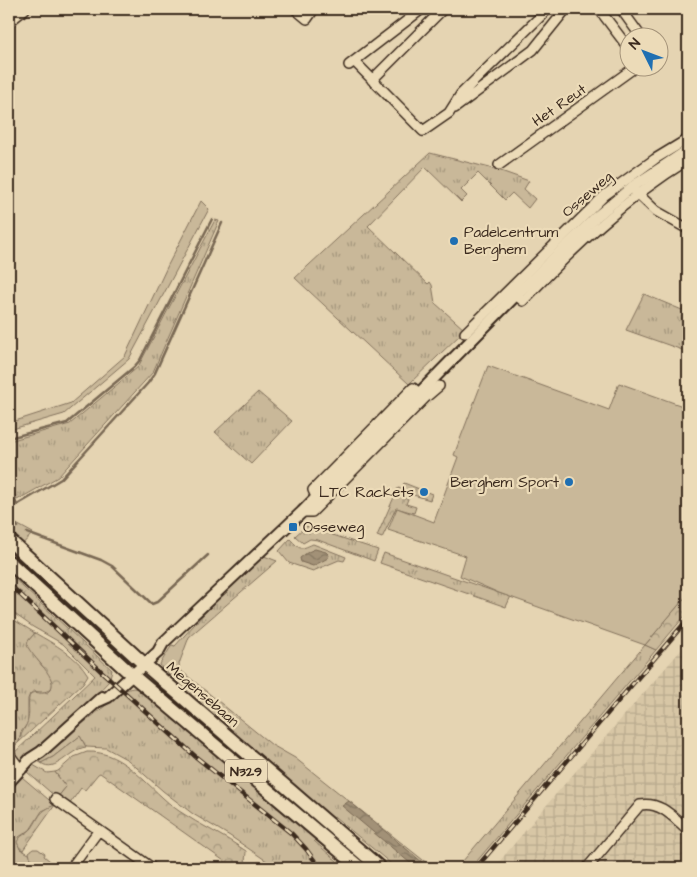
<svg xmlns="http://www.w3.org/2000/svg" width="697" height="877" viewBox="0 0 697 877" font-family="'Architects Daughter',sans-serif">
  <defs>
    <pattern id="industrial-grid" width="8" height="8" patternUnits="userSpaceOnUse" patternTransform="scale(1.25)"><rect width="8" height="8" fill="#d7c6a5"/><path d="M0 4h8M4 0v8" fill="none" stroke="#b9aa8e"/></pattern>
    <pattern id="grass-tufts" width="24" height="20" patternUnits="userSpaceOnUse" patternTransform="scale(1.25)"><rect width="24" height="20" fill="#c9b899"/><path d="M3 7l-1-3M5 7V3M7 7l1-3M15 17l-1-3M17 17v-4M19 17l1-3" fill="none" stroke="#a4967c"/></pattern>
    <pattern id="forest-crowns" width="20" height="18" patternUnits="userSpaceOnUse" patternTransform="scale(1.25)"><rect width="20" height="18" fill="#c9b899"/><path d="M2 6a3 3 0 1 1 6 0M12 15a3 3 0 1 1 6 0" fill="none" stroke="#a4967c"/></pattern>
    <pattern id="water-waves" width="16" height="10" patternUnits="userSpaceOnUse" patternTransform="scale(1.25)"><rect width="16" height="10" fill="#a29177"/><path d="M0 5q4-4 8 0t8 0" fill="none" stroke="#857761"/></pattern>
  </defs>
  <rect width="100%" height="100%" fill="#e5d4b2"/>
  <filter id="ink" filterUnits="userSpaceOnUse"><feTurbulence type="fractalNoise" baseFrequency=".02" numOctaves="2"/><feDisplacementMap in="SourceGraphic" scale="10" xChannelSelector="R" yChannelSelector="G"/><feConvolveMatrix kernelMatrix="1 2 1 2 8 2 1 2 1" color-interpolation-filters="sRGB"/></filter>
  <g filter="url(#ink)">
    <!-- industrial -->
    <path fill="url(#industrial-grid)" d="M688,642V868H494L556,794Z"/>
    <!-- grass -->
    <path fill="url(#grass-tufts)" stroke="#82715c" d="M430,153L498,170L529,181L524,189L535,199L528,208L512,193L505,200L478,173L461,190L467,196L461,202L425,167L368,226L428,284L430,282L432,285L435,303L465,330L409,384L295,278Z
      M215,220L219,221L153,372L58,477L17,500L9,481V441L70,424L138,367Z
      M644,294L682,310L688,300V352L626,330Z
      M258,392L292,421L251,464L215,432Z
      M9,520L33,533L18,549L120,649L9,552Z
      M306,526L378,550L374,561L318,540L310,539L303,543L295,536Z
      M290,539C301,550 299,550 313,544L346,557L344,561L339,560L313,571L289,563L279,551Z
      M384,553L499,593L511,596L506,607L380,563Z
      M264,556L277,561L189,637L179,664L180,670L272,745L295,758L433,868H396L335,817L331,820L258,758L245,742L162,669L160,664L172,645L175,646L231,584Z
      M9,574L112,670L109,681L93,698L29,758L19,764L12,755L95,676L63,644L33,627L9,610Z
      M14,620L35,633L28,641C32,649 36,659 42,666C44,668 46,669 48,671C58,686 51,695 34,691L30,694L28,699V723L21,732L19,742L9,751V630Z
      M645,645L656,650L471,868H457Z
      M133,688L140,689L316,839L314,841L345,868H277L230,836L193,814L163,791L128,760L106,748L86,747L80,736L53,757L41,763L38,761L49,749L64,741L81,725L125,690Z
      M33,765L47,773L55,772L66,787L57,798L27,772Z
      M22,777L55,805L42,811L30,830L19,837L20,849L29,854L42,868H9V789Z"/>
    <!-- forest -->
    <path fill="url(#forest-crowns)" stroke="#82715c" d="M404,483L432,494L430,500L410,494L406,504L416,507L414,513L396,508L382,538L377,536L398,488L402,489Z
      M688,594V612L656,650L645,645Z
      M35,633C54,644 77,656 88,675L83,683L19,742C21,731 27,727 28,719C30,710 27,702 30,694C36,690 43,696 49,691C62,680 31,657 27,645L28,641Z
      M80,736L86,747C69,749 56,774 41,763L53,757Z
      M87,752C125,750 150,791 179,811C201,826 225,836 246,851C246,857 243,864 249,866L259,862L270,868H234L100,773L98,774L85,790L81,788L69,805L57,798L66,787L55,772L58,771L74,757Z
      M55,805L23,850L20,849L17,842C20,835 27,834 32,828C40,816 39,811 55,805Z
      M33,849H38L45,854L44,856L50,861L46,867L48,868H42L30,857L29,852Z"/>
    <!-- green -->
    <path fill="#c9b899" stroke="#82715c" d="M201,201L209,209L129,359L64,414L9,430V423L71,403L125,356L168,265Z
      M488,366L609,410L619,383L688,408V594L645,645L499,593L460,576L466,556L388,530L397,508L434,522L458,457L454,455Z"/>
    <!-- water -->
    <path fill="url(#water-waves)" stroke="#796853" d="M315,549L326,552L329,555L328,558L313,566L301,562L300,558L308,552Z
      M349,801L429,868H416L342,806Z"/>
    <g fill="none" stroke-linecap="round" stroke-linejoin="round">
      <!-- stream -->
      <path stroke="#796853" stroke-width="2.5" d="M9,438L67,423L134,367L140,360L212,219
        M9,488L17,505L61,479L148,383L155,373L222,223
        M9,519L18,527
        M27,533L101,560L112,566L152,604L157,602L208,555"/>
      <!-- minor casing -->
      <g stroke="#3b2a1e" stroke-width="12">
        <path id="minor" d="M295,9L307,19L314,9
          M599,9L630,50
          M621,9L642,38
          M9,22L25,9
          M354,61L423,131L449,113L461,94L548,9
          M349,65L422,9
          M372,80L443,9
          M455,108L533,50L566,9
          M499,165L634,68
          M634,190L656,211L688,229
          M516,295L523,301C573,248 626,198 688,160
          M465,333L605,195L655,159L688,139
          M316,497L313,490L413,388L424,397
          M302,512H312L425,398L439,386
          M9,754L21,770
          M55,799L152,868
          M71,868L99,830
          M587,868L640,805C661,801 674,818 688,830"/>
      </g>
      <!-- tertiary casing -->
      <g stroke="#3b2a1e" stroke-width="14">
        <path id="tertiary" d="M99,701L108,697L158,652L163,643L302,512L516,295L596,217L632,187L688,150
          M9,782L30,759L41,752L102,697"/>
      </g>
      <!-- primary casing -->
      <g stroke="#3b2a1e" stroke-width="16">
        <path id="primary" d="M9,540L144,664L380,868
          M9,562L132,675L360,868"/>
      </g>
      <!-- minor -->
      <use href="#minor" stroke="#ecdbb8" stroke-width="9"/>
      <!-- tertiary -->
      <use href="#tertiary" stroke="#ecdbb8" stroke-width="10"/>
      <!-- primary -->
      <use href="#primary" stroke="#ecdbb8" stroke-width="12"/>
      <!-- rail casing -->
      <g stroke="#3b2a1e" stroke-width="4.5">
        <path id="rail" d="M9,584L101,671L196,757L292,834L306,849L320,868
          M476,868L688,619"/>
      </g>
      <!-- rail -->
      <use href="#rail" stroke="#ecdbb8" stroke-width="2.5" stroke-dasharray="8" stroke-linecap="butt"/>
    </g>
  </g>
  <!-- markers -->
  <g fill="#1f6fb2" stroke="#ecdbb8" stroke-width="2">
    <circle cx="454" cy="241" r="5"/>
    <circle cx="569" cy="482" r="5"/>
    <circle cx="424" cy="492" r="5"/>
    <rect x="288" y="522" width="10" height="10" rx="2.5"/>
  </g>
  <g text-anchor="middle" stroke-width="4.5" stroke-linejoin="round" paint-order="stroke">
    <!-- shield labels -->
    <rect fill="#ecdbb8" stroke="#705f4c" stroke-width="1" x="225" y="759.5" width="42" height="23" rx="4"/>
    <g font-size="14" font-weight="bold" fill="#3b2a1e">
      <text x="246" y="776">N329</text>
    </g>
    <!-- street labels -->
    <g font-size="15" fill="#3b2a1e" stroke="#ecdbb8">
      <text transform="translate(559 105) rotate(-35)" y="5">Het Reut</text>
      <text transform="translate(587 194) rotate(-41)" y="5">Osseweg</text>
      <text transform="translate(203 694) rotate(41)" y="5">Megensebaan</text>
    </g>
    <!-- poi labels -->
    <g font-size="15" fill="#3b2a1e" stroke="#ecdbb8" text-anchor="start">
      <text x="464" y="237">Padelcentrum<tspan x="464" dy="17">Berghem</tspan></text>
      <text x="559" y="487" text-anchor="end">Berghem Sport</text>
      <text x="414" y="497" text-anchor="end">LTC Rackets</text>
      <text x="303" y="532">Osseweg</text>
    </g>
  </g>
  <!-- margin -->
  <rect width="697" height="877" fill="none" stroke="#ecdbb8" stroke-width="30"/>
  <rect x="15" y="15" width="667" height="847" fill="none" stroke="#3b2a1e" stroke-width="2" filter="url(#ink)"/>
  <!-- north arrow -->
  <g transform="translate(644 52) rotate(312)"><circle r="24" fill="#ecdbb8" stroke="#a5947a"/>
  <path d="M0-4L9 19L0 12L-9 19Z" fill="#1f6fb2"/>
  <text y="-8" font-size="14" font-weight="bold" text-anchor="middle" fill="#3b2a1e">N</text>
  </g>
</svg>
